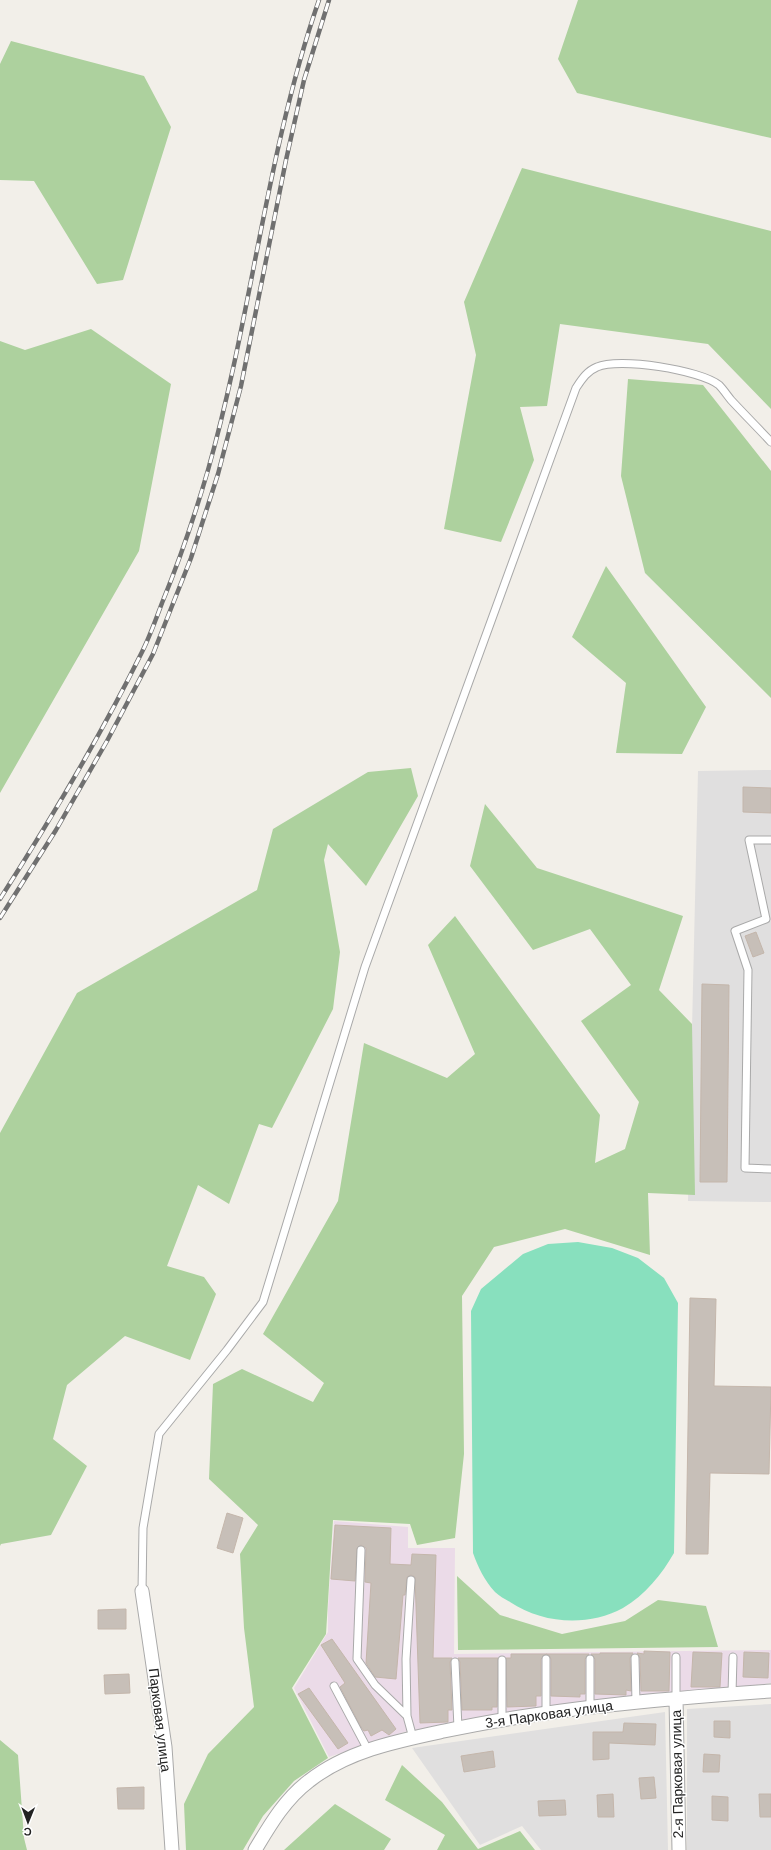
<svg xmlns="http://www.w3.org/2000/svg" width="771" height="1850" viewBox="0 0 771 1850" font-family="Helvetica,sans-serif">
  <rect width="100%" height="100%" fill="#f2efe9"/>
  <!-- residential -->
  <path fill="#e0dfdf" d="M771,770V1202L688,1201L698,771Z
    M771,1704V1850H687V1709Z
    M665,1712L668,1850H541L522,1826L480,1845L412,1748Z"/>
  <!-- industrial -->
  <path fill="#ebdbe8" d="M334,1521L408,1527V1548H455L454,1654L771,1650V1683L721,1690L549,1706L404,1732L329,1757L294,1688L328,1632V1610Z"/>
  <!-- forest -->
  <path fill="#add19e" d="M578,0H771V138L577,93L558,59Z
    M11,41L144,76L171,127L123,280L97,284L34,181L0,180V64Z
    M522,168L771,231V409L708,344L560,324L547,406L520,407L534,460L501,542L444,529L476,355L464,302Z
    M91,329L171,384L139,551L0,793V341L25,350Z
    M628,379L703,385L771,471V698L645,573L621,476Z
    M606,566L706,707L682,754L616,753L626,683L572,637Z
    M411,768L418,796L366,886L328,844L324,860L340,952L333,1009L272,1128L259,1124L229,1204L198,1185L167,1266L204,1277L216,1294L190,1360L125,1336L67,1385L53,1439L87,1466L51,1535L1,1544L0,1546V1133L77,993L257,890L273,829L368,772Z
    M485,804L537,868L683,916L659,990L692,1024L695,1195L648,1193L650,1255L565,1229L494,1247L462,1296L464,1454L455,1538L417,1545L410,1524L333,1520L326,1634L292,1688L328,1758L294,1781L263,1816L243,1850H186L184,1804L208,1754L254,1707L244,1628L240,1554L258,1525L209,1479L213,1384L242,1369L313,1402L324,1383L263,1334L338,1201L364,1043L447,1078L475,1054L428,945L455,916L600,1115L595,1163L625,1149L639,1102L581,1021L631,985L590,929L533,950L470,866Z
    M457,1576L500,1615L562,1634L625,1621L658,1600L706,1606L718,1647L458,1650Z
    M0,1740L18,1755L24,1838L27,1850H0Z
    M402,1765L442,1802L478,1849L520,1831L535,1850H437L445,1835L385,1800Z
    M335,1804L391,1839L384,1850H284Z"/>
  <!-- pitch -->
  <path fill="#88e0be" d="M578,1242L612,1248L638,1258L664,1278L678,1303L674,1553C662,1574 645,1595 623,1608C588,1627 543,1624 510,1602C505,1599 499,1596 495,1592C484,1580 478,1567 473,1553L471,1311L481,1289L523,1254L548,1244Z"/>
  <!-- building -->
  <path fill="#c7bfb8" stroke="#c4b6ab" d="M743,787L771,788V813L743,812Z
    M756,932L764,953L753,957L745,936Z
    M702,984L729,985L727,1182H700Z
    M690,1298L716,1299L714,1386L771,1387L769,1474L710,1473L708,1554H686Z
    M227,1513L243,1518L233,1553L217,1548Z
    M335,1525L391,1528L390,1564L411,1565L412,1554L436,1555L433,1658H452L450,1662L452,1710H448V1722L420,1723L415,1577L411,1575L407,1577L405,1595H403L396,1679L375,1677L366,1663L371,1583L365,1582L366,1548L361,1545L357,1548L355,1581L331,1579Z
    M126,1609V1629H98V1610Z
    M332,1639L396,1729L389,1735L382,1730L371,1736L368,1730L364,1731L361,1727L340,1687L345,1683L321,1645Z
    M644,1651L670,1652L669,1691H641L640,1658L637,1653L644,1654Z
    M693,1652L722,1653L720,1687H691Z
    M744,1652L769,1653L768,1678L743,1677Z
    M600,1653H633L630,1658L631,1691L626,1690V1695L595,1694V1659L591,1654H600Z
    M511,1654H589L585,1659V1694H580V1697L551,1696V1659L549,1655L546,1654L541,1659V1696H536V1706L507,1707L506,1658H511Z
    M458,1658H498L497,1707H492V1710H462L460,1662Z
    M129,1674L130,1693L105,1694L104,1675Z
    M309,1688L348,1743L338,1749L298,1694Z
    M714,1721H730V1738L714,1737Z
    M624,1723L656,1724L655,1745L609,1743V1759L593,1760V1732H623Z
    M493,1751L495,1767L464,1772L461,1756Z
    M704,1754L720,1755L719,1772H703Z
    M654,1777L656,1798L641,1799L639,1778Z
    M144,1787V1809H118L117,1788Z
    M613,1794L614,1817H598L597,1795Z
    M759,1794H771V1817H760Z
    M712,1796L728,1797V1821L712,1820Z
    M565,1800L566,1815L539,1816L538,1801Z"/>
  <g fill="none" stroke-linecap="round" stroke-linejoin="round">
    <!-- service casing -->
    <g stroke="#a9a9a9" stroke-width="9">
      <path id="service" d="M771,840H749L766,919L735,931L748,970L745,1168L771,1169
        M361,1550L357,1659L375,1685L407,1716
        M411,1580L406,1659L407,1716L413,1738
        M142,1591L143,1528L159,1434L227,1350L263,1302L365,967L576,388C582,379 587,371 597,367C619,357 700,370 719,385C723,389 727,395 731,400C744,414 758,428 771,442
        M635,1658L636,1703
        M546,1659V1712
        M502,1660V1719
        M455,1662L458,1728
        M334,1686L368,1750
        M732,1694L733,1657
        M676,1699V1657
        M590,1707V1659"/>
    </g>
    <!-- minor casing -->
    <g stroke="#a9a9a9" stroke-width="15">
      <path id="minor" d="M142,1591L165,1747L172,1850
        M676,1699L679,1850
        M255,1850C270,1825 285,1799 309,1781C347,1751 397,1741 444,1731C551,1708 661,1699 771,1691"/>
    </g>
    <!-- service -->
    <use href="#service" stroke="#fff" stroke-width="7"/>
    <!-- minor -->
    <use href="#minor" stroke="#fff" stroke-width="13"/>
    <!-- rail casing -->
    <g stroke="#707070" stroke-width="4.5">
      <path id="rail" d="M0,899C51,819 100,737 142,652C150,636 156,619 162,603C180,559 195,515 208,470C252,315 266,153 319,0
        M0,918L56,830L107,741L153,654L191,558L218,474L241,386L286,160L304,80L329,0"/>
    </g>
    <!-- rail -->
    <use href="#rail" stroke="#fff" stroke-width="3" stroke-dasharray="9" stroke-linecap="butt"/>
  </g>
  <g text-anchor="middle" stroke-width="3" stroke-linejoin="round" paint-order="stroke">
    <!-- street labels -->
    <g font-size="14" fill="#222" stroke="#fff">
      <text transform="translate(549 1714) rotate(-8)" y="5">3-я Парковая улица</text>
      <text transform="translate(160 1720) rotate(83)" y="5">Парковая улица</text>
      <text transform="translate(677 1774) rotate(-91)" y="5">2-я Парковая улица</text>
    </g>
  </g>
  <!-- north arrow -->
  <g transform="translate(28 1822) rotate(181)" stroke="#ffffff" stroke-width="3" paint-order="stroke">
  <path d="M0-3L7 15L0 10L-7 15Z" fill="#222222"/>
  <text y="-6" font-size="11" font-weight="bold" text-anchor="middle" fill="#222222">С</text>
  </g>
</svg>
